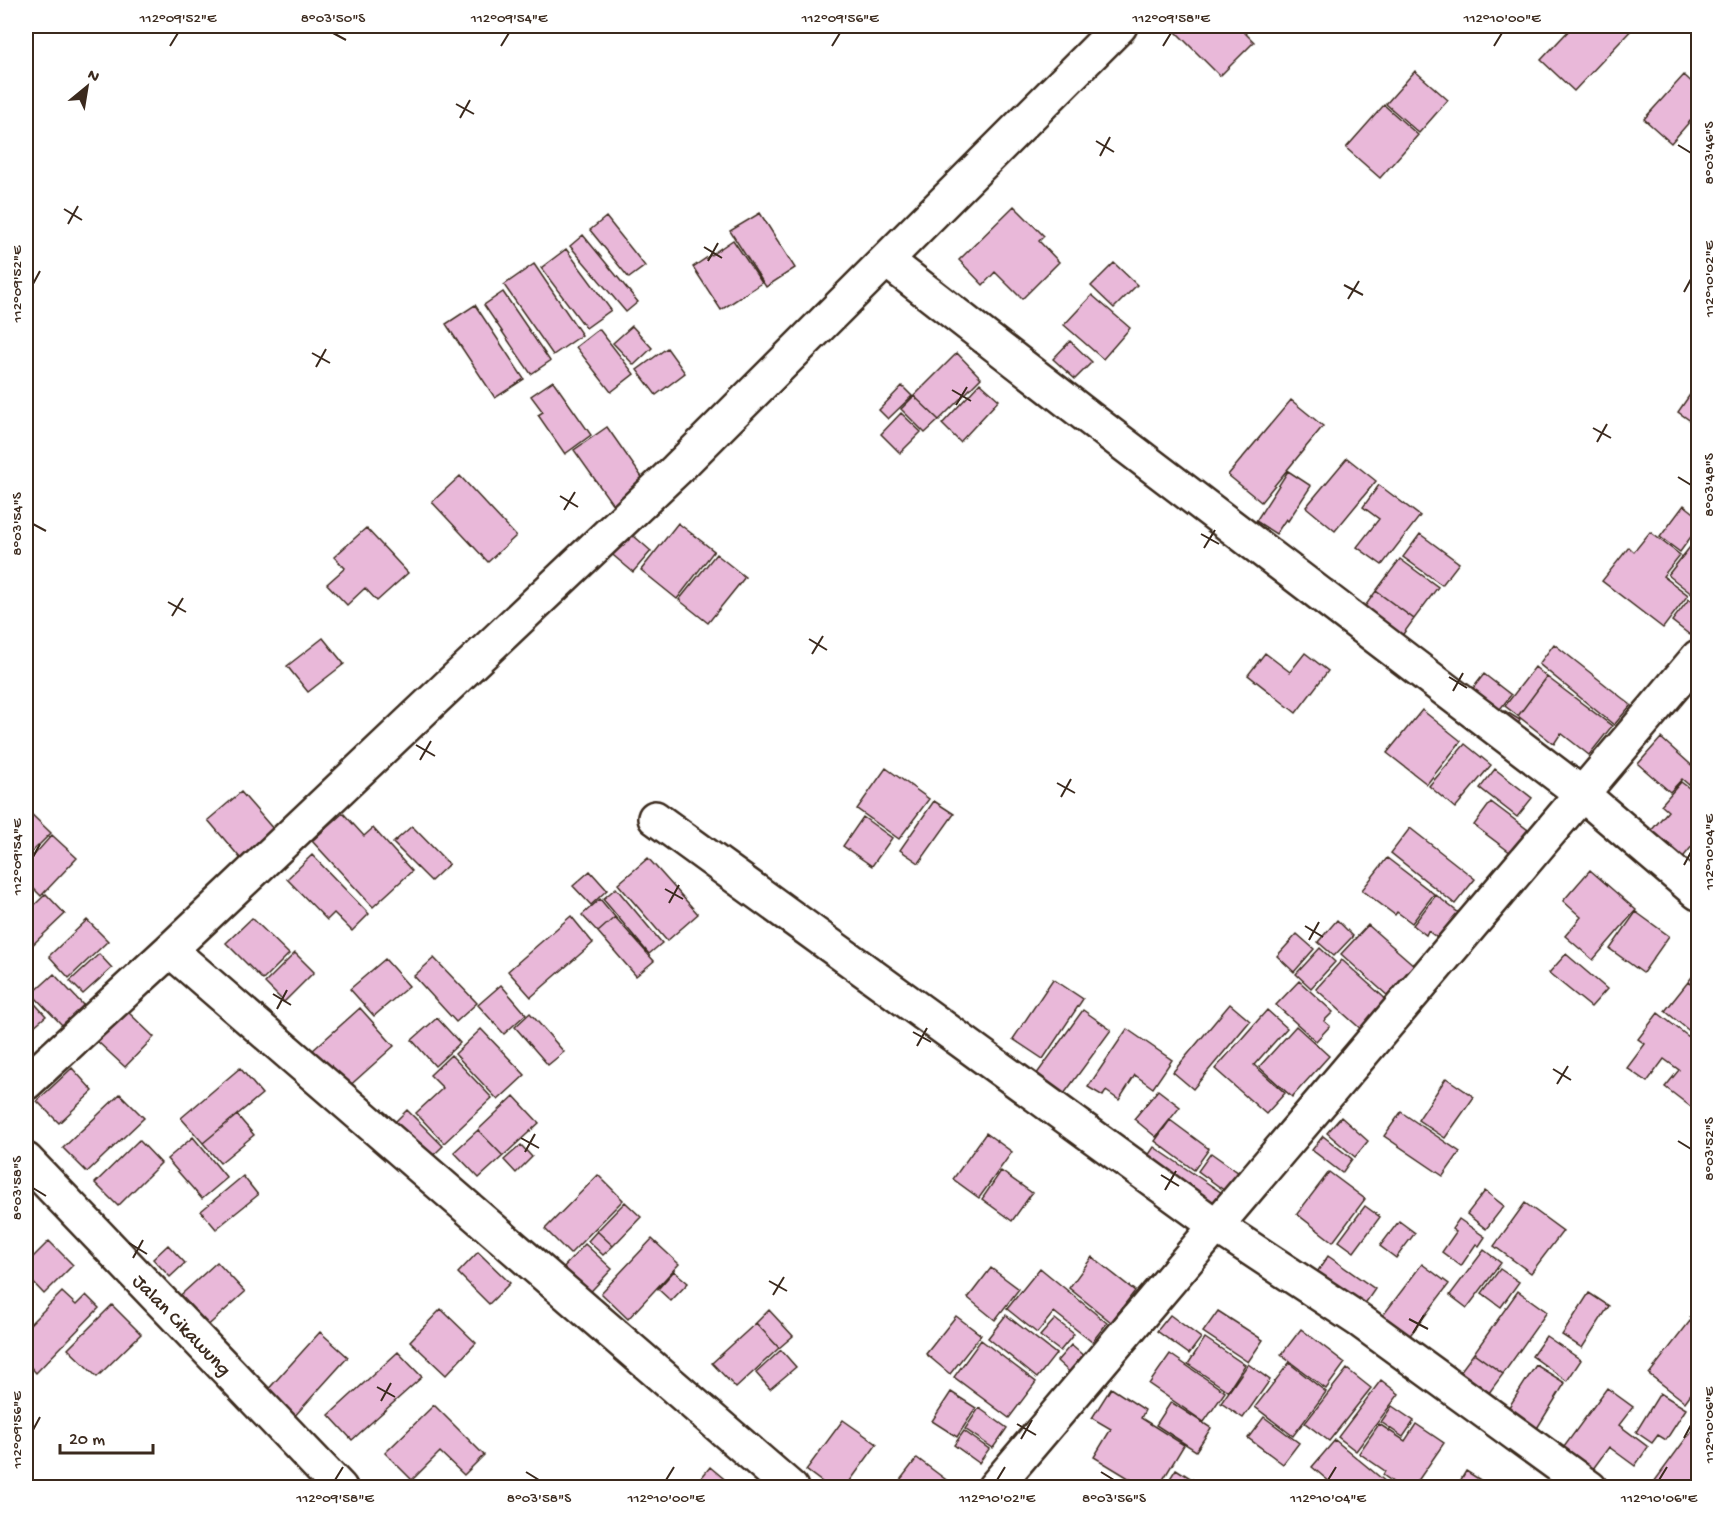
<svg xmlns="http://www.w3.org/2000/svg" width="1724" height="1513" viewBox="0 0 1724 1513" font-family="'Gochi Hand',sans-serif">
  <rect width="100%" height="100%" fill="#fff"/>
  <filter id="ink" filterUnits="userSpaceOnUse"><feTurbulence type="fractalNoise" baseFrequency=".0167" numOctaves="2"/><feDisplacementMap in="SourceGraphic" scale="12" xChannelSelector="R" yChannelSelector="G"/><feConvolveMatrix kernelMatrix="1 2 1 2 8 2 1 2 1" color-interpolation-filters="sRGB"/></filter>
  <g filter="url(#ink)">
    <!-- building -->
    <path fill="#e9b8d9" stroke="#3b2a1e" stroke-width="1.5" d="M1170,26H1238L1254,42L1220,76Z
      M1573,26H1635L1574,91L1541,60Z
      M1415,71L1448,100L1419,133L1386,104Z
      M1684,75L1698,88V112L1671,143L1644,119Z
      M1384,105L1418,135L1380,178L1346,148Z
      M1014,206L1044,236L1039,241L1059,262L1022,299L995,272L983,285L959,260Z
      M760,213L795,268L766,287L730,231Z
      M606,217L645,266L629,278L590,230Z
      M583,235L638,302L626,312L570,246Z
      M733,240L762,283L721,310L693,267Z
      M566,249L611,310L586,328L541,268Z
      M1114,263L1137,285L1114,308L1091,286Z
      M534,264L582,335L553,355L504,285Z
      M503,292L550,361L531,374L484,305Z
      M1092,295L1130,328L1103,359L1064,325Z
      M475,305L524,379L495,398L446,324Z
      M632,326L652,348L634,365L613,343Z
      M599,329L634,374L611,392L576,347Z
      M1070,341L1092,362L1075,379L1053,359Z
      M667,348L685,373L656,395L637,370Z
      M957,353L981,378L939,420L914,396Z
      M553,381L591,435L565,454L538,415L543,412L531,396Z
      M980,383L999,400L960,442L942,424Z
      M1698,383V426L1678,412Z
      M902,386L912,396L888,419L879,410Z
      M914,396L939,420L925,433L901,409Z
      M1291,400L1323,426L1261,502L1228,475Z
      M901,413L921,432L900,453L881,434Z
      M607,427L646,483L613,505L574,450Z
      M1347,458L1376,481L1335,531L1306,507Z
      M1288,471L1311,486L1288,521L1286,519L1276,534L1256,521Z
      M460,476L516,536L488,562L432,502Z
      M1379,485L1420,516L1382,565L1357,547L1379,519L1363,507Z
      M1684,505L1698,516V527L1680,552L1660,537Z
      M678,523L714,551L677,599L641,570Z
      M366,528L408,573L377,601L365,588L347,605L327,584L345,568L334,557Z
      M627,530L651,551L633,572L608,551Z
      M1650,532L1680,555L1663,576L1688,595L1663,628L1602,581L1629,547L1634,552Z
      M1420,534L1459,563L1442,585L1403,557Z
      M1694,542L1698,546V599L1668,575Z
      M716,554L745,577L708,623L679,600Z
      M1400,559L1438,587L1414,619L1376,591Z
      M1376,591L1414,619L1401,637L1363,609Z
      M1689,599L1698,606V624L1690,635L1672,621Z
      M323,638L344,664L308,692L287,666Z
      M1554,644L1631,705L1614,725L1539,664Z
      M1265,653L1290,672L1305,653L1328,671L1296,713L1248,675Z
      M1535,667L1547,677L1518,716L1505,706Z
      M1484,674L1511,695L1490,722L1463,701Z
      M1547,677L1612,726L1589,755L1561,733L1554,744L1518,716Z
      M1422,710L1461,741L1427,784L1387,753Z
      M1505,711L1520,720L1513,733L1497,723Z
      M1661,738L1698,771V773L1689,785L1682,779L1670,792L1638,764Z
      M1465,744L1491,765L1455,808L1429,786Z
      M886,768L929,799L899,839L857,809Z
      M1495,769L1532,798L1517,817L1480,788Z
      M1698,777V839L1670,873L1638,846L1668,811L1661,805L1681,782L1689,788Z
      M241,792L274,830L241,859L208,820Z
      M934,801L954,814L919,863L900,850Z
      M1491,802L1528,830L1511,853L1474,825Z
      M26,809L51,833L26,858Z
      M343,813L364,836L373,828L412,871L373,907L312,841Z
      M863,817L892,838L872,866L843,846Z
      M412,826L449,864L431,881L393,843Z
      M1410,828L1475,879L1455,904L1391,853Z
      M52,835L77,858L41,896L26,881V864Z
      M312,855L369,914L352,931L334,913L327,920L287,879Z
      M648,858L698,914L667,941L618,884Z
      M1387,858L1434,894L1412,923L1397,912L1395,915L1362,890Z
      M1590,870L1636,910L1593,960L1565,936L1581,917L1563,901Z
      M590,871L607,890L591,905L573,886Z
      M616,888L662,943L649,954L603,899Z
      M46,894L65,914L26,951V913Z
      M1436,895L1460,914L1440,940L1428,931L1426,935L1413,925Z
      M600,899L615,917L598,932L582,915Z
      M1636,912L1669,936L1643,973L1610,949Z
      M571,916L593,943L531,997L508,971Z
      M615,917L654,961L636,976L598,932Z
      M252,918L289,954L263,980L226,943Z
      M87,920L108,941L69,978L49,956Z
      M1337,920L1353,936L1334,956L1318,942Z
      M1368,925L1415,966L1388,996L1341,954Z
      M1297,934L1314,949L1294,972L1277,956Z
      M1320,948L1335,962L1311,988L1296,974Z
      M295,953L314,972L284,1002L265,983Z
      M99,954L112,968L83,994L70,981Z
      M1566,954L1607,989L1591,1007L1549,973Z
      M434,958L477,1003L456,1022L414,976Z
      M385,959L409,986L374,1016L350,989Z
      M1342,960L1389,1002L1363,1031L1316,989Z
      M1698,969V990L1688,982Z
      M54,974L84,1006L63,1026L32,994Z
      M1053,979L1083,999L1043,1059L1013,1039Z
      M1299,981L1333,1012L1324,1021L1330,1026L1316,1041L1276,1005Z
      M1688,982L1698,990V1038L1665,1011Z
      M501,985L526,1014L504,1034L478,1005Z
      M26,994L46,1016L26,1033Z
      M1230,1004L1250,1021L1193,1089L1173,1072Z
      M360,1008L394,1046L346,1089L312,1051Z
      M1083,1010L1111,1030L1064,1094L1036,1075Z
      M1267,1010L1287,1028L1254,1065L1285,1093L1266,1114L1215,1069Z
      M127,1011L154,1037L125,1067L97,1041Z
      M530,1013L564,1052L548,1065L515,1027Z
      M1658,1013L1698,1044V1097L1691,1107L1665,1087L1679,1070L1664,1059L1647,1082L1627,1068L1645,1044L1638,1039Z
      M437,1018L460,1043L435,1066L412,1040Z
      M1296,1026L1329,1056L1292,1097L1259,1067Z
      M481,1029L525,1075L498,1100L455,1054Z
      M1127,1029L1172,1060L1153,1088L1135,1075L1119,1100L1106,1091L1103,1096L1088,1087Z
      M451,1055L492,1098L444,1143L416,1113L443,1088L430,1075Z
      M72,1068L93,1091L59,1123L37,1101Z
      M240,1068L262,1094L203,1143L181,1118Z
      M1446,1078L1474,1097L1445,1138L1418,1120Z
      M1158,1090L1180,1107L1156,1137L1134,1119Z
      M120,1094L144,1118L87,1172L63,1148Z
      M514,1096L539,1123L503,1156L478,1130Z
      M1698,1106V1119L1692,1115Z
      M407,1110L443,1146L422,1166L387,1130Z
      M1401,1112L1460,1152L1443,1176L1384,1136Z
      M237,1115L254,1135L220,1163L203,1143Z
      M1341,1117L1368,1141L1355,1157L1327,1133Z
      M1170,1120L1209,1149L1194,1170L1155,1141Z
      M478,1130L503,1156L479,1178L454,1152Z
      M986,1133L1012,1152L979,1198L953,1179Z
      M1323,1136L1352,1159L1342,1173L1312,1150Z
      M193,1137L227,1178L202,1199L167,1159Z
      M139,1140L161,1163L118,1206L95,1183Z
      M521,1145L532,1157L516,1173L504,1160Z
      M1154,1147L1222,1193L1205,1218L1137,1172Z
      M1211,1153L1239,1173L1225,1191L1198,1171Z
      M1001,1171L1032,1193L1012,1221L982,1199Z
      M1329,1172L1365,1199L1333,1242L1297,1214Z
      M598,1175L623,1200L570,1254L545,1229Z
      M243,1176L258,1195L216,1229L201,1211Z
      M1485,1191L1504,1206L1486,1229L1467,1214Z
      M625,1202L641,1217L613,1246L597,1231Z
      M1525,1203L1563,1231L1531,1273L1494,1246Z
      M1365,1206L1380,1217L1354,1252L1339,1241Z
      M1459,1219L1485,1237L1479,1246L1476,1244L1461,1266L1442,1252L1456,1232L1452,1229Z
      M1399,1221L1415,1233L1396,1258L1380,1246Z
      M597,1231L613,1246L603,1255L588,1241Z
      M652,1239L679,1264L628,1319L601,1293Z
      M49,1241L73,1265L44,1294L26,1275V1264Z
      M585,1244L612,1269L577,1306L550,1282Z
      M168,1245L185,1263L170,1277L153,1259Z
      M1484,1250L1501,1263L1467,1308L1450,1295Z
      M478,1252L510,1283L489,1304L458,1273Z
      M1328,1256L1375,1289L1360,1311L1313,1278Z
      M1092,1257L1135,1291L1111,1322L1069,1288Z
      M217,1262L245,1292L202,1331L174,1301Z
      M1422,1264L1449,1284L1408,1338L1381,1318Z
      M991,1268L1019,1289L995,1320L968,1298Z
      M1040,1268L1107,1323L1092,1342L1054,1312L1037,1333L1007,1309Z
      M1500,1269L1519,1282L1501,1307L1482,1293Z
      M674,1271L688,1283L671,1301L658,1289Z
      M1518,1291L1547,1312L1503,1374L1474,1353Z
      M62,1292L76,1305L86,1295L99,1308L36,1373L26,1362V1328Z
      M1589,1293L1609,1306L1582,1348L1562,1335Z
      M112,1305L141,1334L97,1377L68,1349Z
      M1698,1306V1323L1690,1317Z
      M441,1309L476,1343L446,1375L410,1341Z
      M769,1310L793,1336L779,1348L756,1323Z
      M1218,1311L1263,1340L1248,1362L1203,1332Z
      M1006,1315L1056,1354L1037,1378L988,1338Z
      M1170,1315L1201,1338L1189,1354L1157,1331Z
      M956,1316L981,1335L950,1374L926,1354Z
      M1055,1319L1074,1334L1060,1351L1040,1336Z
      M1690,1321L1698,1328V1384L1685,1402L1649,1374Z
      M756,1323L779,1348L736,1388L712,1363Z
      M1301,1329L1345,1363L1326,1389L1281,1355Z
      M320,1332L348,1357L292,1419L264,1394Z
      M1546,1336L1581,1360L1567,1381L1532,1356Z
      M1205,1338L1245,1365L1228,1391L1188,1364Z
      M981,1340L1036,1382L1009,1418L954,1377Z
      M1071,1345L1091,1362L1077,1379L1057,1361Z
      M781,1350L796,1367L770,1389L756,1373Z
      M398,1352L422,1377L352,1440L329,1415Z
      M1474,1353L1503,1374L1483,1401L1445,1392Z
      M1170,1354L1225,1392L1204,1422L1149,1384Z
      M1289,1363L1326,1392L1293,1436L1255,1407Z
      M1248,1364L1270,1380L1243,1418L1221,1403Z
      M1536,1365L1565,1383L1528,1443L1498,1424Z
      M1347,1369L1371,1388L1329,1441L1305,1423Z
      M1381,1380L1399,1394L1356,1451L1338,1437Z
      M1111,1388L1145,1410L1141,1418L1184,1445L1158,1488H1145L1094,1457L1111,1429L1092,1418Z
      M1607,1388L1633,1407L1619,1425L1648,1447L1635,1466L1609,1447L1590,1473L1561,1451Z
      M951,1392L976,1408L957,1437L932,1421Z
      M1660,1393L1686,1409L1666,1440L1658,1435L1652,1443L1636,1432Z
      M1171,1402L1211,1428L1196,1451L1156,1425Z
      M434,1405L484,1455L464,1475L440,1452L412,1480L385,1453Z
      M1392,1406L1414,1421L1403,1437L1381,1422Z
      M979,1408L1007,1428L993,1448L965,1429Z
      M1264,1417L1299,1443L1283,1464L1248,1438Z
      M843,1420L877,1444L845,1488H830L806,1470Z
      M1698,1422V1486L1662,1488L1654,1482Z
      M1379,1424L1405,1441L1416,1424L1444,1443L1413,1488H1401L1383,1475L1385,1471L1359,1453Z
      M964,1431L989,1449L979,1463L954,1445Z
      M1335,1440L1393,1488H1337L1312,1467Z
      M917,1458L957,1488H894Z
      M710,1467L735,1488H693Z
      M1176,1469L1206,1488H1164Z
      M1466,1471L1493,1488H1456Z"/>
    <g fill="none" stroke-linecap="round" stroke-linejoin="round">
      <!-- minor casing -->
      <g stroke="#3b2a1e" stroke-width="38">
        <path id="minor" d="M886,260L1088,417L1582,794L1698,893
          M655,818L1215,1225L1359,1320L1590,1488
          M170,950L791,1488
          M26,1083L170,950L676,470L1120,26
          M26,1160L340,1488
          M994,1488L1698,657"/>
      </g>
      <!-- minor -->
      <use href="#minor" stroke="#fff" stroke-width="33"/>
    </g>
  </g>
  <!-- ticks -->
  <path fill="none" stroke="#3b2a1e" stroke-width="2" d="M333,33L346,40M170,46L178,33M501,46L509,33M832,46L840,33M1163,46L1171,33M1494,46L1502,33M456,104L474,114M460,118L470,100M1096,141L1114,152M1678,145L1691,153M1100,156L1110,137M64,209L82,220M68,224L78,206M704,247L722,258M708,261L718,243M33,284L40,271M1344,285L1363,295M1684,292L1691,279M1348,299L1359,281M312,353L330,363M316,367L326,349M952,390L971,401M956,405L967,387M1593,428L1611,438M1597,442L1607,424M1678,477L1691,485M560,496L578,507M564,510L575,492M33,524L46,531M1201,534L1219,544M1204,548L1215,530M168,602L186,612M172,616L183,598M809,639L827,650M812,654L823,636M1449,677L1467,688M1453,691L1463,673M416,745L435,756M420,760L431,741M1057,783L1075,793M1061,797L1071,779M33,857L40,844M1684,865L1691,852M665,889L683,899M669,903L679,885M1305,926L1323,937M1309,940L1319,922M273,994L291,1005M277,1009L287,990M913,1032L931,1042M917,1046L927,1028M1553,1069L1571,1080M1557,1084L1568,1066M521,1138L539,1148M1678,1141L1691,1149M525,1152L535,1134M1161,1175L1179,1186M33,1188L46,1196M1165,1190L1176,1171M129,1243L147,1254M133,1258L143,1240M769,1281L787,1291M773,1295L784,1277M1409,1319L1428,1329M1413,1333L1424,1315M377,1387L395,1397M381,1401L391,1383M1017,1424L1036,1435M33,1430L40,1417M1684,1438L1691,1425M1021,1439L1032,1420M526,1472L539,1480M1101,1472L1114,1480M335,1480L343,1467M666,1480L674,1467M997,1480L1005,1467M1328,1480L1336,1467M1659,1480L1667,1467"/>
  <g text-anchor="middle" stroke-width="5" stroke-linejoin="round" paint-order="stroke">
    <!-- street labels -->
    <g font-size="20" fill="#3b2a1e" stroke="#fff">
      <text transform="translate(183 1324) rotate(46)" y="7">Jalan Cikawung</text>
    </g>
  </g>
  <!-- margin -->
  <rect width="1724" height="1513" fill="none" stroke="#fff" stroke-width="66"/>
  <!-- north arrow -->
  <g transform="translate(87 87) rotate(30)" stroke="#ffffff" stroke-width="4.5" paint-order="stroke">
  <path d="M0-4.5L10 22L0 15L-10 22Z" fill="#3b2a1e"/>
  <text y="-9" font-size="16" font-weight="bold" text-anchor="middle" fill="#3b2a1e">N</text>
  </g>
  <!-- scale -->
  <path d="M60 1444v9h93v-9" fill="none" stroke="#3b2a1e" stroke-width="3"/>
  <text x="69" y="1444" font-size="18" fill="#3b2a1e" stroke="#ffffff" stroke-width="4.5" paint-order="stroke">20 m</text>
  <rect x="33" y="33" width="1658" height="1447" fill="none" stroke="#3b2a1e" stroke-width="2"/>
  <g font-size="15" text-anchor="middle" fill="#3b2a1e">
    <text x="178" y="22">112°09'52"E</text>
    <text x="333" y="22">8°03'50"S</text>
    <text x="509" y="22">112°09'54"E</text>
    <text x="840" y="22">112°09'56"E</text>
    <text x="1171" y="22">112°09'58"E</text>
    <text x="1502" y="22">112°10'00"E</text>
    <text transform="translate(1708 153) rotate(-90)" y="5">8°03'46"S</text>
    <text transform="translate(1708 279) rotate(-90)" y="5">112°10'02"E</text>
    <text transform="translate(16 284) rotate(-90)" y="5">112°09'52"E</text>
    <text transform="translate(1708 485) rotate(-90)" y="5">8°03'48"S</text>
    <text transform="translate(16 524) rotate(-90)" y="5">8°03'54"S</text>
    <text transform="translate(1708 852) rotate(-90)" y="5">112°10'04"E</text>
    <text transform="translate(16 857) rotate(-90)" y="5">112°09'54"E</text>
    <text transform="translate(1708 1149) rotate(-90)" y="5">8°03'52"S</text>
    <text transform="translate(16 1188) rotate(-90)" y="5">8°03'58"S</text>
    <text transform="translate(1708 1425) rotate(-90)" y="5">112°10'06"E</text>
    <text transform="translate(16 1430) rotate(-90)" y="5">112°09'56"E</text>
    <text x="335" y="1502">112°09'58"E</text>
    <text x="539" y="1502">8°03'58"S</text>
    <text x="666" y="1502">112°10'00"E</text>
    <text x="997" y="1502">112°10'02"E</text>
    <text x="1114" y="1502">8°03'56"S</text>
    <text x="1328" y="1502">112°10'04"E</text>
    <text x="1659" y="1502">112°10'06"E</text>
  </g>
</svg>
